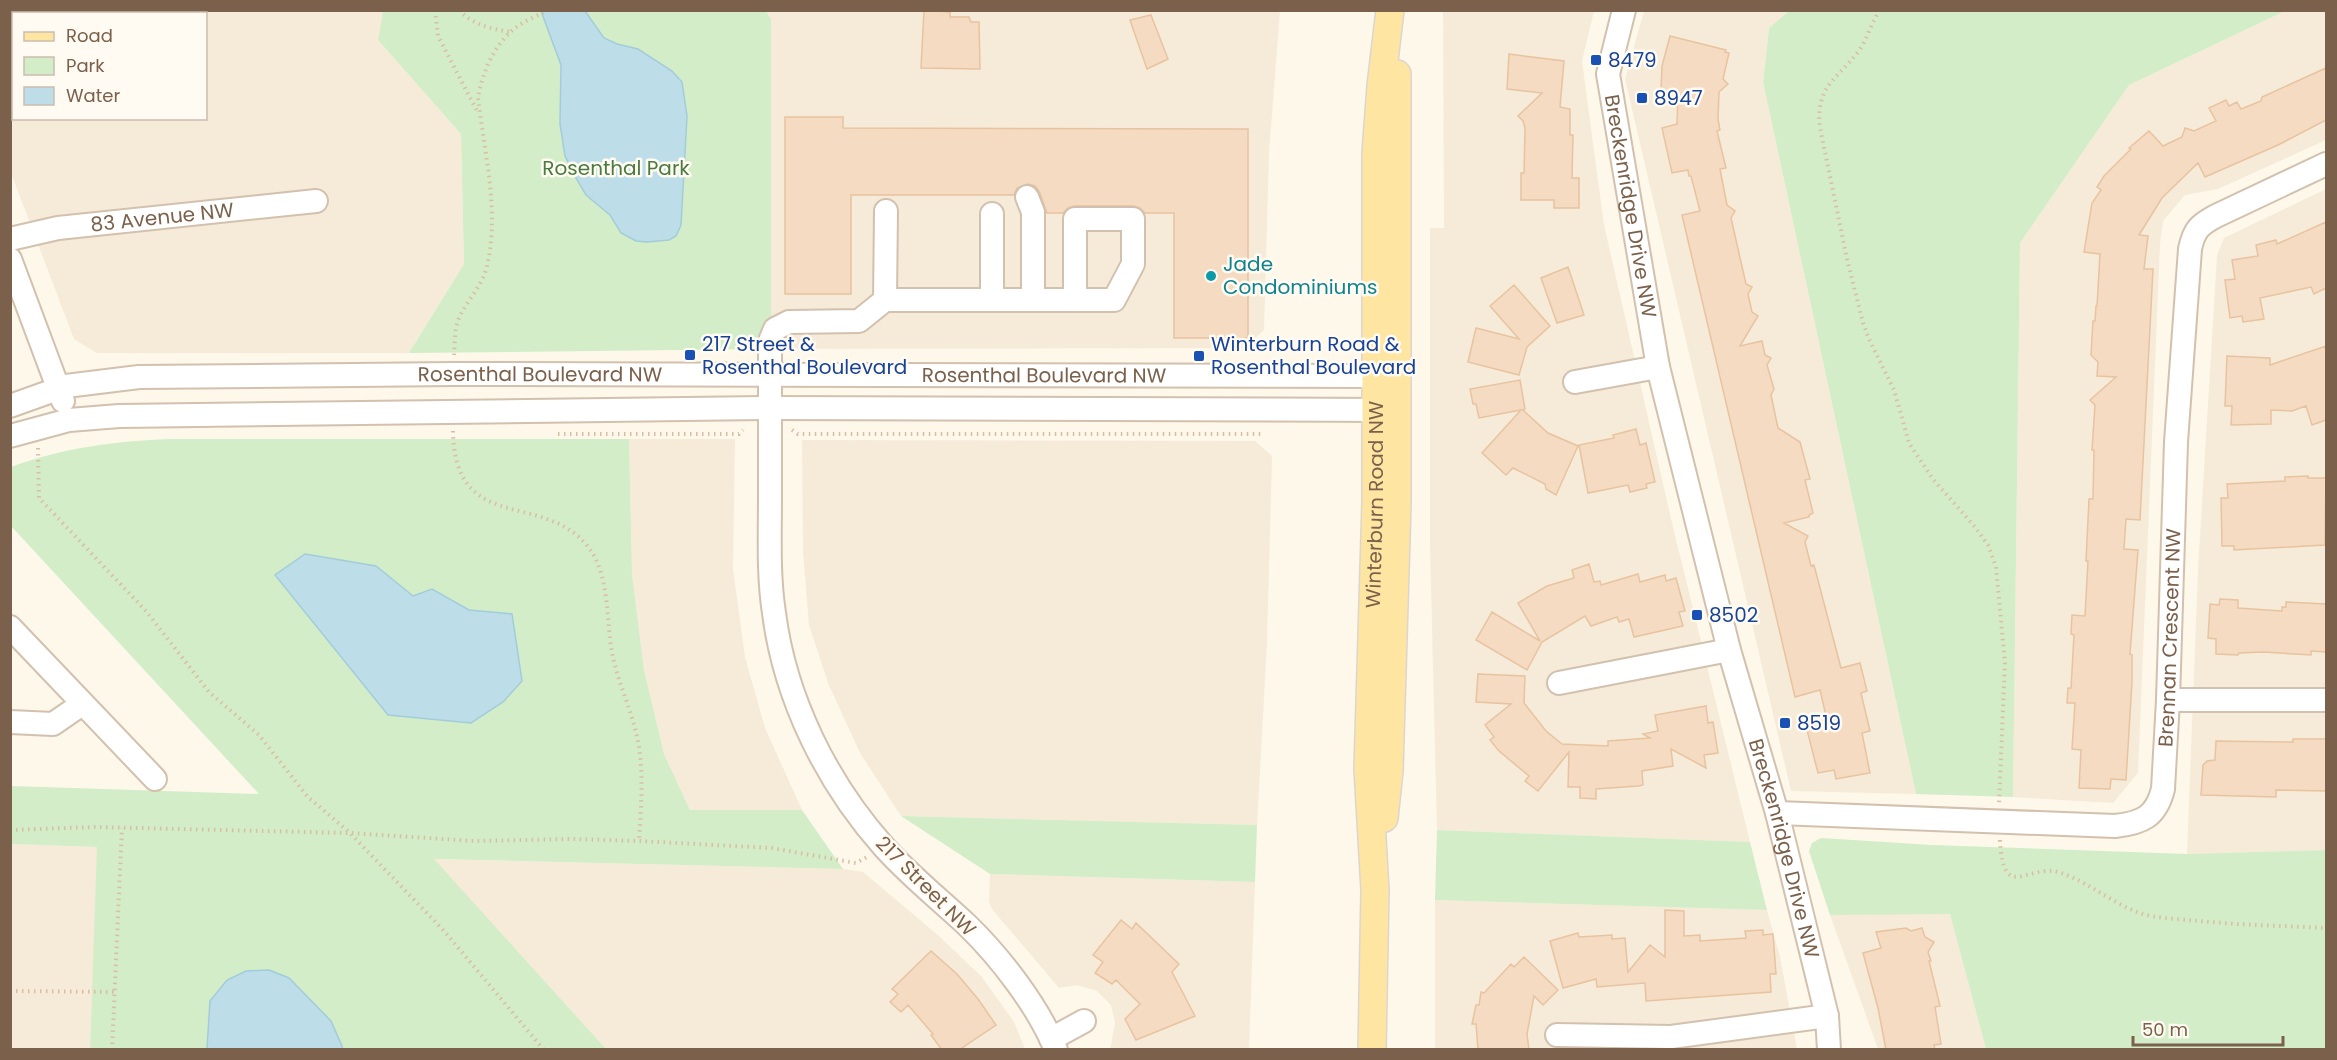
<svg xmlns="http://www.w3.org/2000/svg" width="2337" height="1060" viewBox="0 0 2337 1060" font-family="Poppins,sans-serif">
  <rect width="100%" height="100%" fill="#fdf8ea"/>
  <!-- residential -->
  <path fill="#f6ebd8" fill-rule="evenodd" d="M11,11H383L378,40L461,134L464,264L409,353H97L74,339L11,173ZM14,14H206V118H14Z
    M766,11H1280L1269,152L1264,330L1244,348L771,349V19Z
    M1443,11H1594L1582,61L1604,225L1672,523L1750,842L1437,830L1430,546V228H1444Z
    M1644,11H1789L1769,28L1763,82L1916,794L1791,791L1625,79Z
    M2285,11H2326V140L2218,189L2185,195L2163,221L2160,244L2138,773L2113,803L2013,797L2020,243L2129,85Z
    M2326,189V850L2187,854L2198,570L2217,255L2224,238Z
    M629,439H735L733,569L745,657L765,728L802,810H690L664,754L644,670L632,574Z
    M802,440L1255,441L1272,456L1267,642L1257,825L901,816L860,753L828,683L809,625L803,552Z
    M11,844L98,847L90,1049L11,1050Z
    M433,859L843,869L863,872L939,936L982,977L1014,1022L1025,1049H606Z
    M990,874L1255,882L1249,1049H1109L1111,1046L1115,1022L1111,1005L1097,991L1077,985L1059,988L992,909L989,902Z
    M1435,900L1767,910L1780,957L1797,1049H1435Z
    M1950,913L1986,1049H1878L1830,915Z"/>
  <!-- green -->
  <path fill="#d2edc7" d="M383,11H766L771,19V349L409,353L464,264L461,134L378,40Z
    M1789,11H2285L2129,85L2020,243L2013,797L1916,794L1763,82L1769,28Z
    M170,439H629L632,574L644,670L664,754L690,810H802L843,869L434,859L606,1049H90L97,847L11,844V786L259,794L11,526V467C62,448 116,441 170,439Z
    M901,816L1257,825L1255,882L990,874Z
    M1437,830L1750,842L1767,910L1435,900Z
    M1821,838L1932,845L2187,854L2326,850V1049H1986L1950,914L1830,915L1809,851L1812,843Z"/>
  <!-- water -->
  <path fill="#bddee9" stroke="#a3ccdb" stroke-width="1.5" d="M541,11H585L604,38L617,44L638,49L672,71L682,82L687,116L681,225L676,236L669,240L647,242L636,241L621,233L610,215L586,195L576,178L565,156L560,124L561,65Z
    M305,554L376,566L413,596L432,589L469,610L512,614L522,681L503,702L471,723L388,715L275,575Z
    M269,970L289,978L331,1021L342,1046V1049H207L210,1001L227,980L246,971Z"/>
  <!-- building -->
  <path fill="#f4dbc1" stroke="#e8c3a0" stroke-width="1.5" d="M924,10L950,12V17H969L971,22H979L980,69L921,68Z
    M1151,15L1168,59L1147,69L1130,20Z
    M1670,36L1726,50L1725,52L1729,53L1723,79L1728,84L1719,92L1718,119L1720,130L1717,131L1726,168L1720,169L1727,205L1735,211L1731,218L1746,284L1752,287L1748,294L1752,312L1758,316L1740,346L1762,341L1765,355L1771,358L1767,365L1774,389L1771,395L1778,428L1800,442L1810,479L1805,480L1813,513L1809,515V517L1784,523L1808,536L1805,542L1811,566L1814,565L1841,668L1860,663L1867,691L1861,693L1870,731L1862,733L1870,773L1836,779L1834,770L1818,773L1806,726L1827,720L1820,690L1795,697L1682,215L1700,211L1691,176H1689L1688,170L1672,173L1662,128L1677,124L1678,92L1661,91L1662,66Z
    M1509,54L1564,61L1560,107L1570,109V135H1573L1572,178H1579V208H1554V200H1521V173H1524L1525,128L1523,121L1518,116L1542,93L1507,89Z
    M2326,68V120L2278,145L2205,177L2198,163L2162,198L2139,235L2148,236L2144,269H2153L2140,520L2126,519L2124,549L2138,550L2130,654L2132,655V682L2126,780L2111,779L2110,789L2079,788L2081,750L2072,749L2075,703H2067L2068,688H2071L2074,635L2071,634L2072,615L2085,616L2088,561H2086L2089,499H2093L2094,450H2092L2095,405L2090,400L2116,377L2097,376L2098,362L2091,355L2093,321H2095L2096,306H2097L2100,254L2084,252L2092,203L2101,190L2097,187L2104,176L2131,149L2129,148L2149,131L2163,146L2182,137L2185,128L2194,131L2216,121L2209,108L2226,100L2229,106L2237,102L2241,109L2261,101L2262,97Z
    M785,117H843V128L1248,129V338H1174V213H1145L1140,208L1133,206H1075L1068,208L1063,213H1047L1039,191L1035,186L1028,184L1017,188L1014,195H851V294H785Z
    M2326,222V288L2314,294L2311,287L2260,298L2264,319L2243,322L2242,316L2230,318L2225,280L2235,279L2232,260L2258,256L2256,245L2276,240L2277,244Z
    M1568,267L1584,315L1557,323L1541,278Z
    M1514,285L1550,326L1527,347L1519,375L1468,362L1476,328L1519,339L1490,306Z
    M2326,346V420L2312,425L2306,406L2292,411L2271,410V424L2231,425L2232,406H2225L2227,356L2270,358V365Z
    M1520,380L1525,409L1523,410L1548,433L1578,446L1556,495L1546,489L1545,484L1513,468L1506,475L1482,453L1521,410L1479,418L1476,404H1473L1470,389Z
    M1636,429L1640,445L1646,443L1655,482L1646,484L1647,488L1630,492L1628,485L1588,493L1579,445L1614,438L1613,435Z
    M2308,476V478H2326L2325,545L2234,550V546H2222L2221,498H2228L2227,484L2285,481V477Z
    M1589,564L1594,582L1600,581L1601,585L1638,574L1640,582L1665,575L1666,581L1676,578L1685,611L1679,612L1683,626L1634,637L1629,619L1619,622L1617,617L1591,626L1585,616L1542,642L1527,670L1476,640L1492,612L1540,641L1518,603L1547,586L1574,578L1572,570Z
    M2220,599L2238,600V608L2282,611V607H2286V602L2326,604V652L2311,651V655L2264,652L2239,653L2238,655L2216,654V639L2208,638L2210,604L2219,605Z
    M1478,674L1525,676L1524,703L1546,731L1562,744L1608,746V741L1650,738L1643,734L1658,731L1655,715L1706,706L1708,723L1713,722L1718,753L1704,755L1706,768L1671,749L1673,766L1642,771L1643,785L1638,786L1596,789V799L1580,798V787H1568L1569,752L1538,791L1525,781L1529,776L1499,751L1490,740L1494,737L1485,725L1511,704L1476,702Z
    M2293,739H2326V791L2276,790V797L2201,795L2203,765L2207,761L2215,760L2216,741L2293,742Z
    M1665,910L1684,911V936L1700,935V941L1746,938L1745,931L1763,930V935L1773,934L1776,974H1770L1771,992L1646,1001L1645,983L1597,987L1596,979L1563,988L1550,941L1578,933L1579,937L1612,935V939L1625,938L1628,972L1650,945L1665,957Z
    M1121,920L1132,929L1136,923L1179,964L1172,972L1195,1016L1136,1040L1125,1019L1140,1004L1116,980L1112,984L1095,973L1103,962L1093,955Z
    M1906,928L1911,931L1922,928L1925,937L1934,942L1928,952L1931,961H1929L1940,1006L1935,1007L1941,1044L1934,1045L1935,1050H1886L1878,1008L1863,953L1881,948L1876,932Z
    M931,951L957,974L978,999L996,1025L959,1050H942L931,1035L933,1034L908,1005L901,1012L890,1002L898,994L892,989Z
    M1524,957L1558,990L1543,1005L1534,996L1527,1034L1529,1050H1478L1476,1024H1472L1476,1005H1479L1481,992L1484,993L1511,964L1514,967Z"/>
  <g fill="none" stroke-linecap="round" stroke-linejoin="round">
    <!-- minor casing -->
    <g stroke="#d2c1ae" stroke-width="26">
      <g id="minor">
        <path id="s1" d="M1624,10L1608,74L1658,367L1729,650L1777,813L1827,1016L1829,1050"/>
        <path d="M1027,197L1033,212V300"/>
        <path id="s2" d="M10,239L58,228L316,201"/>
        <path d="M10,259L63,401"/>
        <path d="M885,300L886,211"/>
        <path d="M992,300V214"/>
        <path d="M1575,382L1658,367"/>
        <path id="s3" d="M10,406L66,386L139,377L454,374L1392,376"/>
        <path d="M10,436L69,420L119,416L770,408L1392,410"/>
        <path d="M10,627L155,779"/>
        <path d="M1559,683L1729,650"/>
        <path d="M2168,700H2326"/>
        <path d="M10,722L53,724L82,704"/>
        <path id="s4" d="M1777,813L2115,826C2142,823 2156,817 2163,789L2168,700L2176,442L2190,249C2194,230 2199,225 2216,216L2326,164"/>
        <path d="M1557,1035L1671,1037L1827,1016"/>
        <path d="M1051,1039L1084,1021"/>
        <path d="M1056,1050C1038,1006 1000,957 967,925C939,899 909,875 884,847C827,783 785,699 774,613C768,574 770,534 770,495C770,443 770,392 770,341L775,329L789,322L859,321L885,300H1114L1133,264V219H1075V300"/>
      </g>
    </g>
    <!-- major casing -->
    <g stroke="#ddd6d0" stroke-width="30">
      <g id="major">
        <path d="M1384,818L1389,771L1397,504V74"/>
        <path id="s5" d="M1372,1050L1375,890L1368,769L1376,502V153L1381,86L1390,10"/>
      </g>
    </g>
    <!-- path -->
    <path stroke="#dabea3" stroke-width="4" stroke-dasharray="1.5 4.5" stroke-linecap="butt" d="M435,10L438,36L478,113
      M459,10C473,25 491,29 511,32
      M1880,10C1871,23 1867,40 1858,52C1836,80 1815,87 1820,128L1847,259L1863,323L1869,339L1894,390L1909,443L1932,478L1975,527L1988,545L1996,567L2005,663L1999,803
      M454,355C455,343 454,330 459,318C467,300 482,287 487,266C500,211 484,152 478,97C483,71 494,45 515,28C524,21 537,16 548,10
      M792,430L798,434H1263
      M453,431C455,537 544,489 589,548C610,576 606,620 612,653C618,683 632,711 638,741C644,774 641,807 639,841
      M558,434H739L743,430
      M38,448L39,498L146,611L209,692L259,735L307,796L350,833L445,932L544,1050
      M10,830L94,827L350,833L474,841L572,839L639,841L772,848L856,863L867,857
      M2000,840C2003,903 2027,864 2058,872C2088,881 2111,903 2140,913C2158,919 2180,919 2199,921C2241,925 2284,926 2326,928
      M10,991L115,992
      M112,1050L122,828"/>
    <!-- minor -->
    <use href="#minor" stroke="#fff" stroke-width="22"/>
    <!-- major -->
    <use href="#major" stroke="#fee5a1" stroke-width="27"/>
  </g>
  <!-- markers -->
  <g fill="#1a4fb4" stroke="#fffbf2" stroke-width="2">
    <rect x="1590" y="54" width="12" height="12" rx="3"/>
    <rect x="1636" y="92" width="12" height="12" rx="3"/>
    <rect x="684" y="349" width="12" height="12" rx="3"/>
    <rect x="1193" y="350" width="12" height="12" rx="3"/>
    <rect x="1691" y="609" width="12" height="12" rx="3"/>
    <rect x="1779" y="717" width="12" height="12" rx="3"/>
  </g>
  <circle fill="#0f9aa8" stroke="#fffbf2" stroke-width="2" cx="1211" cy="276" r="6"/>
  <g text-anchor="middle" stroke-width="5" stroke-linejoin="round" paint-order="stroke">
    <!-- transit labels -->
    <g font-size="20" fill="#164399" stroke="#fffbf2" text-anchor="start">
      <text x="1608" y="67">8479</text>
      <text x="1654" y="105">8947</text>
      <text x="702" y="351">217 Street &amp;<tspan x="702" dy="23">Rosenthal Boulevard</tspan></text>
      <text x="1211" y="351">Winterburn Road &amp;<tspan x="1211" dy="23">Rosenthal Boulevard</tspan></text>
      <text x="1709" y="622">8502</text>
      <text x="1797" y="730">8519</text>
    </g>
    <!-- park labels -->
    <g font-size="20" fill="#4b7a40" stroke="#fffbf2">
      <text x="616" y="175">Rosenthal Park</text>
    </g>
    <!-- street labels -->
    <g font-size="20" fill="#7b614b" stroke="#fffbf2">
      <text dy="7" stroke="none"><textPath href="#s1" startOffset="200">Breckenridge Drive NW</textPath></text>
      <text dy="7" stroke="none"><textPath href="#s2" startOffset="154">83 Avenue NW</textPath></text>
      <text dy="7" stroke="none"><textPath href="#s3" startOffset="534">Rosenthal Boulevard NW</textPath></text>
      <text dy="7" stroke="none"><textPath href="#s3" startOffset="1038">Rosenthal Boulevard NW</textPath></text>
      <text dy="7" stroke="none"><textPath href="#s5" startOffset="546">Winterburn Road NW</textPath></text>
      <text dy="7" stroke="none"><textPath href="#s4" startOffset="556">Brennan Crescent NW</textPath></text>
      <text dy="7" stroke="none"><textPath href="#s1" startOffset="861">Breckenridge Drive NW</textPath></text>
      <text transform="translate(926 886) rotate(45)" y="7">217 Street NW</text>
    </g>
    <!-- culture labels -->
    <g font-size="20" fill="#0d838f" stroke="#fffbf2" text-anchor="start">
      <text x="1223" y="271">Jade<tspan x="1223" dy="23">Condominiums</tspan></text>
    </g>
  </g>
  <!-- border -->
  <rect width="2337" height="1060" fill="none" stroke="#7b614b" stroke-width="24"/>
  <!-- legend -->
  <rect x="12" y="12" width="195" height="108" fill="#fffbf2" stroke="#cabdaf" stroke-width="1.5"/>
  <rect x="24" y="32" width="30" height="9" fill="#fee5a1" stroke="#cabdaf" stroke-width="1.5"/>
  <text x="66" y="42" font-size="18" fill="#7b614b">Road</text>
  <rect x="24" y="57" width="30" height="18" fill="#d2edc7" stroke="#cabdaf" stroke-width="1.5"/>
  <text x="66" y="72" font-size="18" fill="#7b614b">Park</text>
  <rect x="24" y="87" width="30" height="18" fill="#bddee9" stroke="#cabdaf" stroke-width="1.5"/>
  <text x="66" y="102" font-size="18" fill="#7b614b">Water</text>
  <!-- scale -->
  <path d="M2133 1036v9h150v-9" fill="none" stroke="#7b614b" stroke-width="3"/>
  <text x="2142" y="1036" font-size="18" fill="#7b614b" stroke="#fffbf2" stroke-width="4.5" paint-order="stroke">50 m</text>
</svg>
